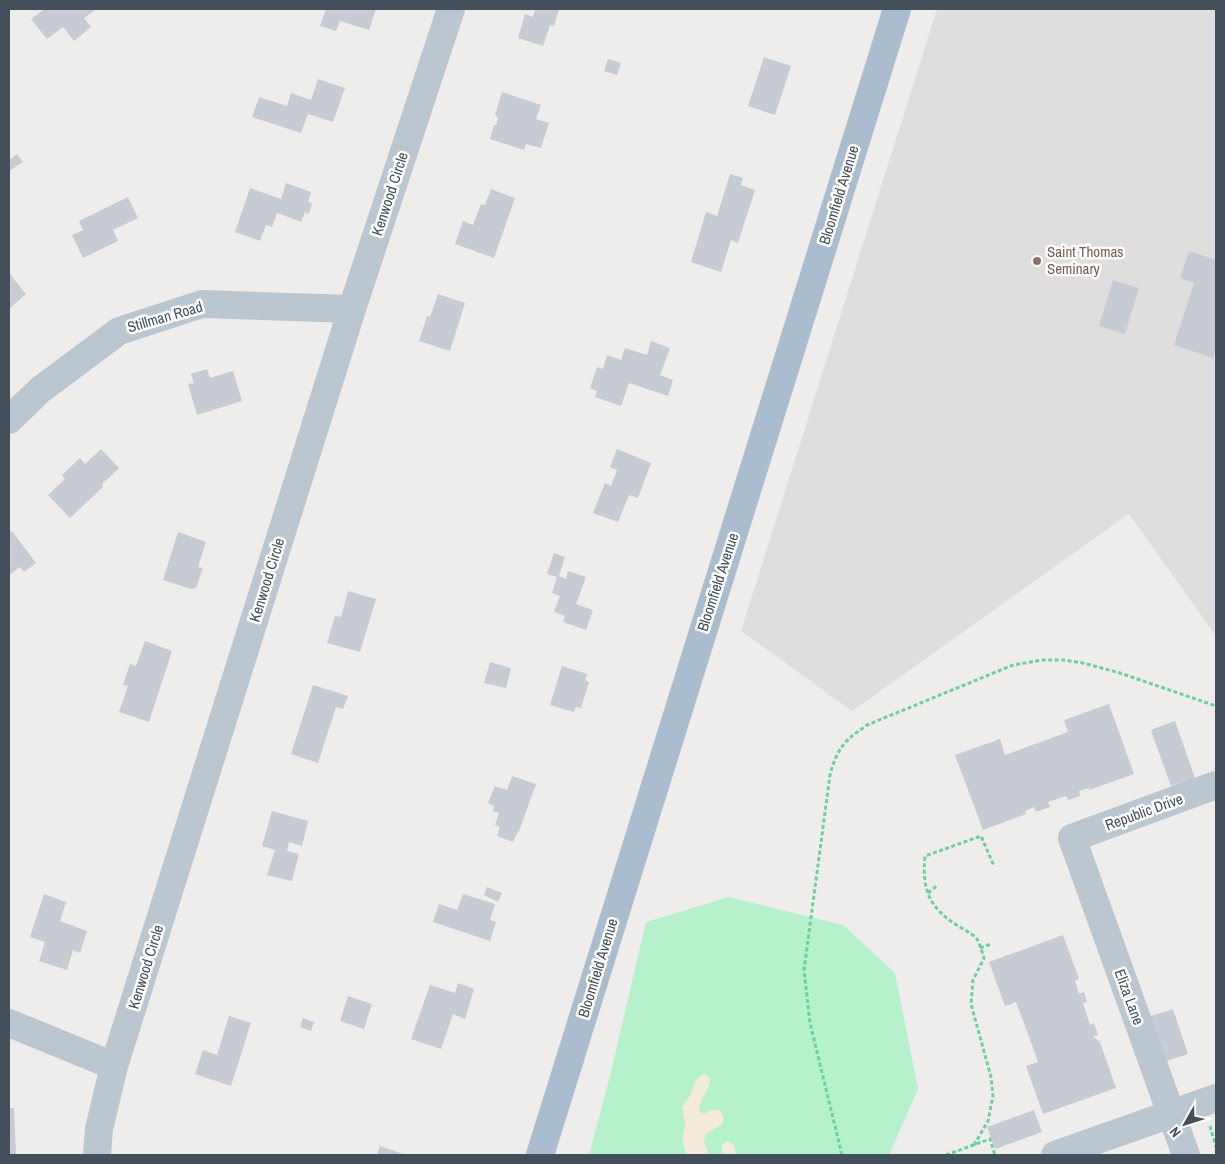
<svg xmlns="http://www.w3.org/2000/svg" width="1225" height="1164" viewBox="0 0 1225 1164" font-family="'Archivo Narrow',sans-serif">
  <rect width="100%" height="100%" fill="#efecec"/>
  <!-- education -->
  <path fill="#e0ddde" d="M937,9H1216V636L1129,514L852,711L741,631Z"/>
  <!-- green -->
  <path fill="#b5f1ca" d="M729,897L843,925L895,973L918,1089L889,1155H589L610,1076L646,922Z"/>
  <!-- sand -->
  <path fill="#f3eada" d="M706,1074L710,1079C710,1091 699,1099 699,1111L703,1114L711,1110H720L724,1118L722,1124L706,1134L704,1142L708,1151L707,1155H686L682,1139L685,1125L682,1107C684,1103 687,1101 689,1097C695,1088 693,1076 706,1074Z
    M727,1141L734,1145L736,1155H722V1145Z"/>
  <!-- building -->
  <path fill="#c7cbd3" d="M45,9H97L84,18L91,27L74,41L63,27L47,39L31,19Z
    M326,9H376L369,30L340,21L336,31L320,26Z
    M535,9H559L554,26L550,25L543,46L518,38L525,14L533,17Z
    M764,57L791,66L775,115L748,106Z
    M608,59L621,63L617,75L604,71Z
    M318,79L345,88L333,122L308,114L301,133L252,117L259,97L287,106L291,93L311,100Z
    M502,92L541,105L536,119L549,123L541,148L526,144L524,150L490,139L494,125H496L498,118L495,115Z
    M17,154L23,162L9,171V160Z
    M730,174L743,178L741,185L755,190L738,243L731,240L721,272L691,262L706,212L717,216Z
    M286,183L311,192L308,202L312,203L309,214L305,212L301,222L277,213L272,227L266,225L260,241L235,232L250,188L281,199Z
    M491,189L515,198L494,258L455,244L463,221L473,225L481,204L485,205Z
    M128,197L138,218L113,230L118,241L83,258L72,235L83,230L79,221Z
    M1189,251L1216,260V348L1213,358L1174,345L1194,283L1180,278Z
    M9,273L26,294L9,309Z
    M1113,280L1139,288L1125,334L1099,326Z
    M438,294L465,303L450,351L419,341L427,316L430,317Z
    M651,341L670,348L660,375L673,380L668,396L629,383L621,406L595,397L597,391L590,388L597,367L603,369L607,355L621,360L625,348L647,355Z
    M207,369L210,378L233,371L242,401L197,415L188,384L194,383L191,374Z
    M101,449L119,468L102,484L103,487L70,518L48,495L65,479L62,475L80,458L85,464Z
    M617,449L651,463L638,498L629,495L618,522L593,513L605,483L611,486L617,470L610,467Z
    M12,531L36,563L24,572L20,567L9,575V533Z
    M178,532L206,542L198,567L203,568L196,588L191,589L163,580Z
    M554,553L565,557L559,576L566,579L568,571L586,577L576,604L593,610L586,630L563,622L565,616L554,612L560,596L552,593L557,577L547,574Z
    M348,591L376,599L360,652L327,643L335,616L341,617Z
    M145,641L172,651L149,722L119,712L128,686L123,685L130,664L136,666Z
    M490,662L511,668L506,688L484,683Z
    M562,666L587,674L585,680L589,682L581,708L576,707L574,712L550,705Z
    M313,685L348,696L343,709L336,707L318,763L291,754Z
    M1109,704L1134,774L1089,790V788L1079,791L1080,796L1068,800L1066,796L1048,802L1050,807L1036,812L1034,807L1025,811L1026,814L983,830L955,755L1000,739L1005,755L1068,732L1064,720Z
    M1175,721L1195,778L1171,786L1151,731L1153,729Z
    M512,776L536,784L519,831L516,835L513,842L497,836L500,827L495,825L499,813L493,811L494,806L488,803L495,786L507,790Z
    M272,811L308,821L302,846L289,842L287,851L299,854L292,881L267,875L275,850L262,846Z
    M487,887L502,893L498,902L484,895Z
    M44,894L66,902L60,921L87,931L80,953L73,950L67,970L39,961L45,942L30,937Z
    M463,894L495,904L490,920L496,922L490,941L433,922L439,904L457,910Z
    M1063,935L1079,979L1075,981L1079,994L1084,992L1087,1002L1083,1003L1090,1025L1094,1023L1098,1035L1093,1036L1100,1042L1116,1088L1043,1114L1026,1066L1038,1062L1032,1045L1016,1002L1005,1006L989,962Z
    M458,983L474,989L465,1019L453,1014L441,1049L411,1039L430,985L455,993Z
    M348,996L372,1004L364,1029L340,1021Z
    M1173,1009L1188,1054L1164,1062L1148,1017Z
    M229,1016L251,1023L231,1086L195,1074L203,1050L217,1055Z
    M303,1018L314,1022L311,1031L300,1027Z
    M9,1108H14L16,1155H9Z
    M1034,1110L1042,1132L995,1149L987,1127Z
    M380,1146L406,1155H377Z"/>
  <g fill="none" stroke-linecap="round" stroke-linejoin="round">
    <!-- path -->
    <path stroke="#6bd29b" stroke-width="3" stroke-dasharray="4 2.5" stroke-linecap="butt" d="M928,893L938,885
      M980,948L991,944
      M1210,1126L1216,1147
      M974,1145L988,1121L993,1096L991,1077L971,1004L973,980L984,958C982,952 980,944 977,939C973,934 963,929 958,926C928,907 922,889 925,856L981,836L994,866
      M842,1155L810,1023L804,970L830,775C837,748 845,740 867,725L1013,665L1042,660H1064L1083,663L1120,673L1216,706
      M946,1155L990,1139L995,1155"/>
    <!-- minor -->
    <path stroke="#bbc7d0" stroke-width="28" d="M9,420L40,390L119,331L202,304L352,309
      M9,1023L114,1066
      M97,1155L99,1129L114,1066L352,309L451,9
      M1055,1155L1216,1098
      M1186,1155L1072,838L1216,785"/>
    <!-- major -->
    <path stroke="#a9bdce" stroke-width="28" d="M540,1155L897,9"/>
  </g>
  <!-- markers -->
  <circle fill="#8d6e63" stroke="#fff" stroke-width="2" cx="1037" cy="261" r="5"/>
  <g text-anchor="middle" stroke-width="5" stroke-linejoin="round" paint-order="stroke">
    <!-- street labels -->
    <g font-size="15" fill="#43505b" stroke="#fff">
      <text transform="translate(390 194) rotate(-72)" y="5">Kenwood Circle</text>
      <text transform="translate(839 195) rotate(-73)" y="5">Bloomfield Avenue</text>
      <text transform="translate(165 317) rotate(-16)" y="5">Stillman Road</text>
      <text transform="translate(267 580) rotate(-73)" y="5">Kenwood Circle</text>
      <text transform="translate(718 582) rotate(-72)" y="5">Bloomfield Avenue</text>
      <text transform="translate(1144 812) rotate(-20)" y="5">Republic Drive</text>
      <text transform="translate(146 967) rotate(-73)" y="5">Kenwood Circle</text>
      <text transform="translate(598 968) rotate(-73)" y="5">Bloomfield Avenue</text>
      <text transform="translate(1129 997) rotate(70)" y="5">Eliza Lane</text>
    </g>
    <!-- education labels -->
    <g font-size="15" fill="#785e54" stroke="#fff" text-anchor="start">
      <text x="1047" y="257">Saint Thomas<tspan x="1047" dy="17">Seminary</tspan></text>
    </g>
  </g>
  <!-- border -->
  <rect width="1225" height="1164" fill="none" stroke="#43505b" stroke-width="20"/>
  <!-- north arrow -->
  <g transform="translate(1185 1124) rotate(231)" stroke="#ffffff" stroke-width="4" paint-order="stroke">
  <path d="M0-4L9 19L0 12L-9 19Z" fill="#43505b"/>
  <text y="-8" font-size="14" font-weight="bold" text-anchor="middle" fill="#43505b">N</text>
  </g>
</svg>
